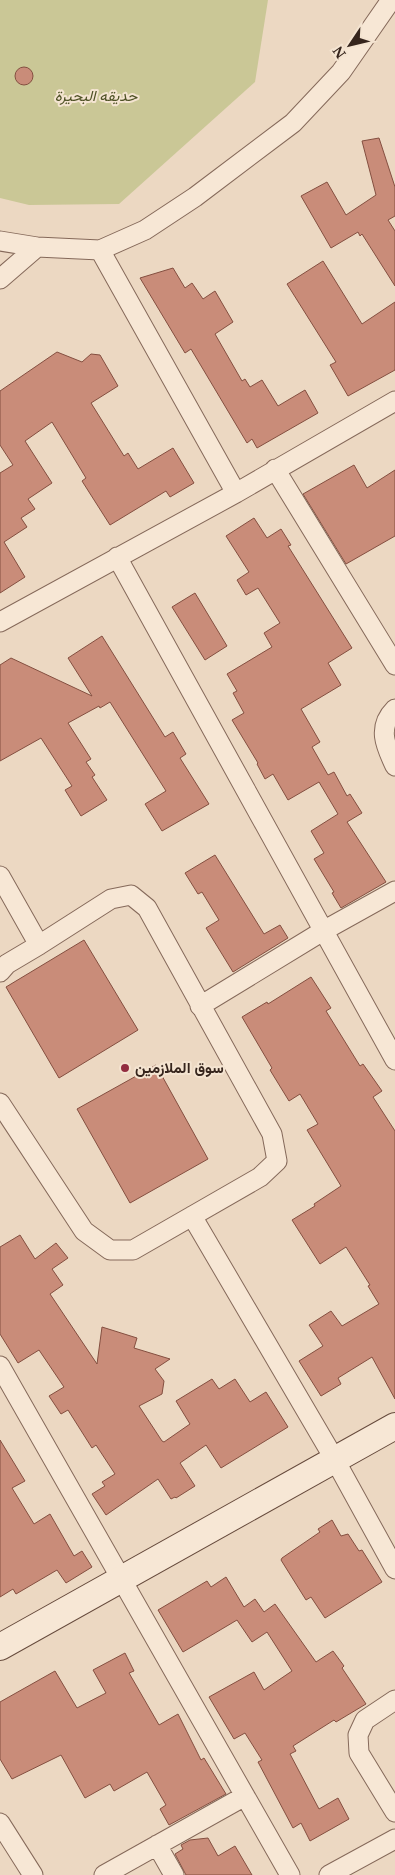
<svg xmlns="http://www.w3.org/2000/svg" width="395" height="1875" viewBox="0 0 395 1875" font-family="'Noto Serif',Vazirmatn,serif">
  <rect width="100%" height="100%" fill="#ecd8c2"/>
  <!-- green -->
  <path fill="#cac796" d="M0,0H268L255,82L119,204L29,205L0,198Z"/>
  <!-- building -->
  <path fill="#c98c79" stroke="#844f40" d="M15 76a9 9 0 1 1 18 0a9 9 0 1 1-18 0Z
    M379,138L395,187V216L388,220L395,231V286L362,234L360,236L358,232L331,248L301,196L327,182L346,215L376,195L362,141Z
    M323,261L362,324L395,302V370L348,396L330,365L336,362L287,284Z
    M173,268L185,288L192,283L203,299L215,291L233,322L215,334L242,381L245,379L250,387L262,380L278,406L305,390L318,413L257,448L252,439L247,443L191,349L185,353L140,278Z
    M57,352L82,362L91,354L100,355L118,386L91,403L124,456L128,453L138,469L173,448L194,483L170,497L166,491L110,525L82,481L86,478L52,422L25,441L52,483L28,499L35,509L21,518L27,527L4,542L25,577L0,593V473L13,465L0,445V391Z
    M354,465L367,488L395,470V536L346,564L303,494Z
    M254,518L267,538L281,529L291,545L288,546L352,648L328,663L341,685L301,709L320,742L312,747L328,775L334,772L347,796L350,794L362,813L347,822L386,882L341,908L332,893L334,892L314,859L324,853L311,831L338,814L319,782L288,800L273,774L265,779L257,764L258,763L232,720L244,713L233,693L237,691L227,674L272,647L264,633L280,623L258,588L246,595L237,580L249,572L226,536Z
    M195,593L227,646L205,660L172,607Z
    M102,636L165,737L173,732L186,754L180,758L209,804L162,831L145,804L166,791L110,702L100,708L99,706L68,723L91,759L86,762L95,775L92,777L107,800L81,816L65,790L72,786L41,738L0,761V665L11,658L92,696L68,658Z
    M215,855L264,934L280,925L288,938L233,972L206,928L219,920L202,892L198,894L185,873Z
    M84,940L138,1030L59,1078L6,987Z
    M311,977L331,1008L326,1011L360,1066L363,1064L382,1091L373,1097L395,1131V1399L372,1357L338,1378L341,1384L321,1396L299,1361L323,1346L309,1325L331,1311L342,1326L379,1304L368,1286L370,1285L346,1247L320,1264L292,1220L315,1206L314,1204L341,1186L307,1130L318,1124L300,1094L289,1101L270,1070L272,1068L242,1017L267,1002L268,1004Z
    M156,1065L208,1159L130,1203L77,1109Z
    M20,1235L35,1259L56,1243L68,1258L52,1269L63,1285L50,1294L97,1364L102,1327L137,1338L134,1348L170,1359L155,1369L164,1381L162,1394L139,1406L162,1441L164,1442L190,1424L176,1401L212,1379L219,1389L235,1379L250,1402L266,1392L288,1427L221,1468L206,1445L180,1463L195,1486L176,1498L175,1497L171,1499L158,1479L106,1515L92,1494L105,1486L102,1482L115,1474L96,1445L92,1448L68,1410L61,1414L49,1396L64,1387L39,1350L18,1363L0,1334V1247Z
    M0,1440L25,1481L12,1488L34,1524L50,1514L74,1556L82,1551L92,1567L66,1583L57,1570L16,1594L13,1589L0,1597Z
    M332,1520L341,1536L348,1534L359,1551L362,1550L382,1582L325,1618L311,1597L306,1600L281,1560L282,1558L320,1532L318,1529Z
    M226,1577L244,1607L255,1599L264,1612L275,1604L316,1662L333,1651L344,1666L342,1668L366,1704L336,1722L334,1720L293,1746L296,1751L290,1754L319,1809L338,1798L349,1819L310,1841L301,1823L293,1828L258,1762L262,1760L245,1733L234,1739L209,1697L254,1672L264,1690L292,1671L267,1632L252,1642L237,1620L183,1652L158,1610L207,1581L211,1587Z
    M125,1653L134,1671L129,1673L159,1725L178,1714L201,1760L204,1758L226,1794L169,1825L160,1809L166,1805L147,1772L114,1791L110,1784L85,1798L61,1755L12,1779L0,1759V1702L55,1671L77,1708L106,1693L93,1670Z
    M208,1838L218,1856L235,1846L252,1875H186L175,1854L183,1849L181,1845L190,1840Z"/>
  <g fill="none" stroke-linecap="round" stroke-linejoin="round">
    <!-- street casing -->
    <g stroke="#85695a" stroke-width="21">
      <path id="street" d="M0,241L37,247L100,250L145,230L195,197L293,123L341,72L391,0
        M100,250L236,493
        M0,279L37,247
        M275,469L395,665
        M117,557L395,1060
        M0,622L236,493L395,401
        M395,709C377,727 385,745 395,766
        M0,876L39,945
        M0,972L7,964L39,945L111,899L131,895L147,908L272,1134L277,1161L260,1177L133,1250H110L84,1231L0,1103
        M200,1006L323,931L395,891
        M192,1216L335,1460L395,1569
        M0,1366L290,1875
        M395,1700L365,1720L358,1735L359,1753L395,1812
        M0,1823L33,1875
        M157,1845L174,1875
        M104,1875L245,1796
        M329,1875L395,1839"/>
    </g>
    <!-- secondary casing -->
    <g stroke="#674b3d" stroke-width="28">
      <path id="secondary" d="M0,1647L395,1426"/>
    </g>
    <!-- street -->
    <use href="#street" stroke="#f7e7d5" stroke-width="19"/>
    <!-- secondary -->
    <use href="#secondary" stroke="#f7e7d5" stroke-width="26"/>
  </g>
  <!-- markers -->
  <circle fill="#922c3f" stroke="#f4e4d1" stroke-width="2" cx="125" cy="1068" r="5"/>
  <g text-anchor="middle" stroke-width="4" stroke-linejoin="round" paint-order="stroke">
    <!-- park labels -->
    <g font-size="15" font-style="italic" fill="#4e5125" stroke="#f4e4d1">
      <text x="96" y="101">حديقه البحيرة</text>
    </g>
    <!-- poi labels -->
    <g font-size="15" font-weight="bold" fill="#36251d" stroke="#f4e4d1" text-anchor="start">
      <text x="135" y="1073">سوق الملازمين</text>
    </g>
  </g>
  <!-- north arrow -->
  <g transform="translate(350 45) rotate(235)" stroke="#f4e4d1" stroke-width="4" paint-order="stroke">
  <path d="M0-4L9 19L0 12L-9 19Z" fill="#36251d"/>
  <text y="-8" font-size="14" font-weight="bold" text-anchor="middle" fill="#36251d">N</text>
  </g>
</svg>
